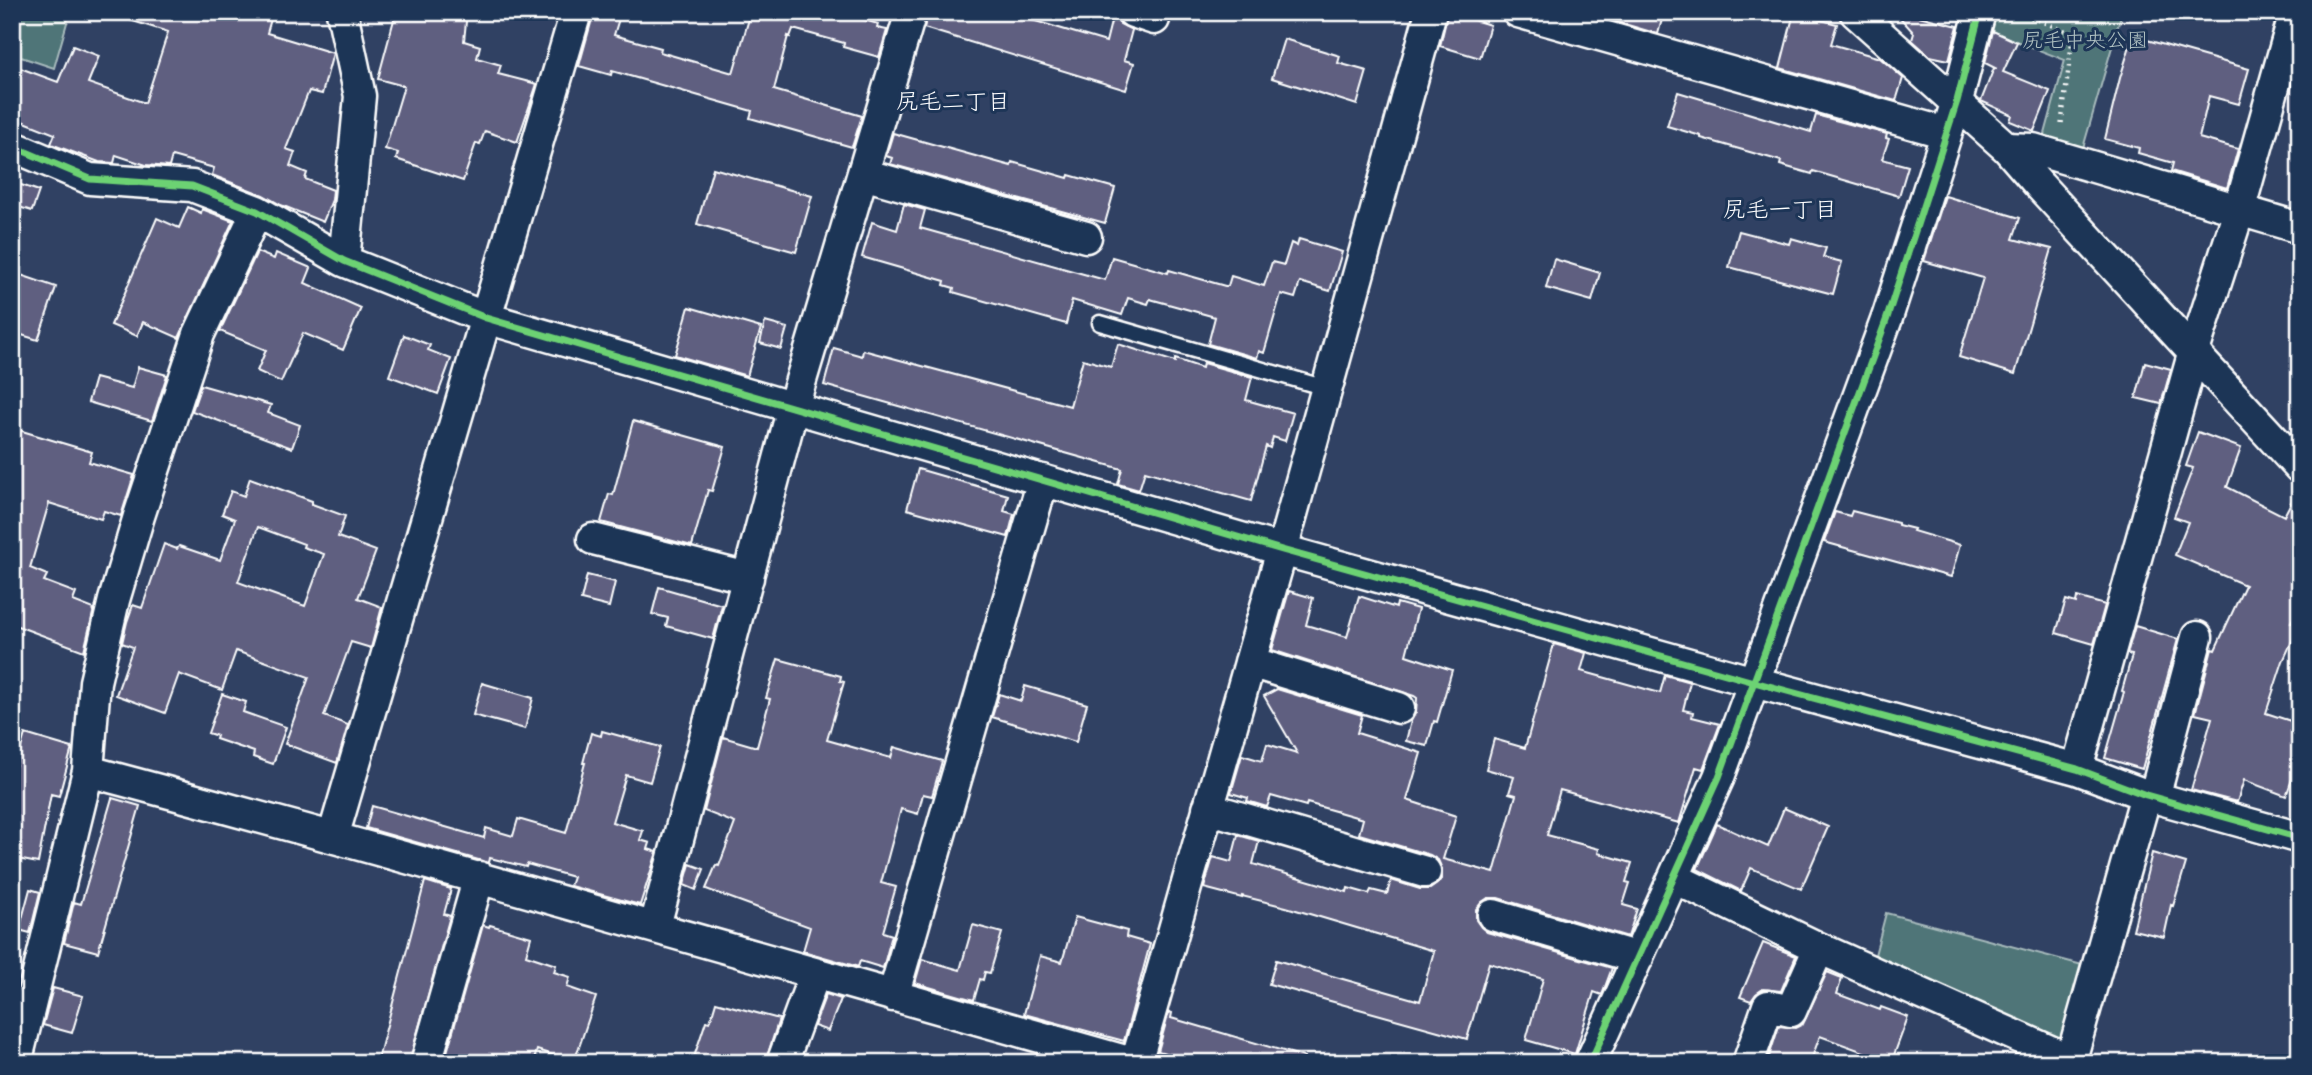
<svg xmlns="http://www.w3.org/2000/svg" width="2312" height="1075" viewBox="0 0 2312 1075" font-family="Mali,'Klee One',sans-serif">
  <rect width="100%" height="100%" fill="#304163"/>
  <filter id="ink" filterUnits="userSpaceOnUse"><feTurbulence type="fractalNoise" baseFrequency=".0143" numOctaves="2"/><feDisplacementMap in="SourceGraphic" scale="14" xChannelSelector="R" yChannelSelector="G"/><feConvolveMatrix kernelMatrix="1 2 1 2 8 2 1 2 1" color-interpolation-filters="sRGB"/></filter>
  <g filter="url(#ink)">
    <!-- green -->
    <path fill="#4f7578" stroke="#a7babc" stroke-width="2" d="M12,12H70L54,68L12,54Z
      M1991,12H2122L2081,155L2042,145L2065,60L1987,30Z
      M1886,913L2086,966L2067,1035L2060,1043L1907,974L1875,955Z"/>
    <!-- building -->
    <path fill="#5e5e80" stroke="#fff" stroke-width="2" fill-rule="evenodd" d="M121,12H273L267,33L333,53L322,94L309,91L286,149L295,152L290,166L307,173L305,179L333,190L332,200L323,222L281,205L263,195L212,175L214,168L172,156L169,167L146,165L116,155L114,163L99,162L51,144L55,134L12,117V65L58,82L73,46L99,56L88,83L145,103L168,32L120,17Z
      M396,12H467L464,41L480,46L477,58L501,65L498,74L537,84L517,142L485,131L480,144L476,143L463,181L396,159L398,153L385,149L404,86L378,79Z
      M594,12H621L614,35L661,48L660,52L733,73L751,12H852L851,16L878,24L877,28L887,30L879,57L843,47L844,43L793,29L790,37L788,36L774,90L862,116L852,147L750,118L752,111L612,71L611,75L579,66Z
      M928,12H971L991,18L993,12H1005L1106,42L1112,18L1118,20L1120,24L1132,30L1124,60L1134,63L1126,90L924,28Z
      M1448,12L1490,25L1480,58L1440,46Z
      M1584,12H1664L1658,34Z
      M1895,12H1903L1958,26L1949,60L1930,56L1912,40L1914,33Z
      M1794,13L1837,24L1831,44L1880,58L1903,78L1896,101L1780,68Z
      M1993,31L2017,42L2003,72L2050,91L2034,131L2010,121L2012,115L1981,101L1994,68L1997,69L1985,63Z
      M2133,36L2249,69L2239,104L2209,96L2199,138L2238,149L2227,188L2171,171L2173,163L2138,153L2139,148L2105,139L2120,78Z
      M1284,39L1340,56L1338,63L1367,71L1357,105L1272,78Z
      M1678,92L1811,132L1816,115L1887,134L1886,138L1889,139L1882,159L1908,166L1899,196L1813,171L1812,174L1780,165L1781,161L1701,138V136L1667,126Z
      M893,133L1011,166L1012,162L1068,178L1069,175L1115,188L1105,223L890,164L892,158L886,156Z
      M713,168L812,196L796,252L697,224Z
      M12,182L39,191L32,211L12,205Z
      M1945,196L2020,218L2013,239L2052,249L2015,374L1959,357L1983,278L1924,261Z
      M904,204L925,210L920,228L1105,280L1112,257L1168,273L1169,270L1225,286H1228L1231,276L1264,286L1272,262L1284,265L1291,243L1297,246L1299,239L1342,252L1330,291L1300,282L1295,298L1281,294L1264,353L1259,351L1257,358L1208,344L1215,317L1150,299L1148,304L1128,298L1122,315L1072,300L1066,324L953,292L954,288L944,285L945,281L862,257L872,222L897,230Z
      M188,207L201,213L202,209L233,221L179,338L143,322L137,336L111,325L157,218L179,228Z
      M1739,231L1789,244L1791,238L1826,248L1823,257L1842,262L1833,294L1729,267Z
      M257,252L274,259L276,253L311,268L305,283L361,308L343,350L303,333L281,382L257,371L266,350L220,331Z
      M1554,259L1600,273L1592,301L1546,288Z
      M12,272L56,287L38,340L12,332Z
      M689,307L761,328L747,376L675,355Z
      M765,322L787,328L781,349L760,343Z
      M404,335L430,345L428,350L451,359L438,394L389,376Z
      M1118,344L1175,362V359L1202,368L1203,363L1252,377L1246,400L1293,413L1285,441L1273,437L1270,448L1266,446L1251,501L1145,471L1139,490L1118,484L1122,469L824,385L834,348L862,356L863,350L1070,406L1083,359L1111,367Z
      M2145,362L2171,369L2161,404L2136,398Z
      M138,367L167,375L152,421L88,402L95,378L132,388Z
      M201,385L271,405L268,413L300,425L292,448L192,411Z
      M633,421L725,447L712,491L708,490L692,546L601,522L609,494L613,495Z
      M12,428L92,452L89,462L134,475L121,516L104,511L101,519L49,503L30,568L47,575L44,581L76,593L73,601L94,609L84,651L12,624Z
      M2198,432L2241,448L2227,487L2284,516L2300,485V605L2291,622L2299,626L2283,661L2266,713L2300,724V757L2286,796L2244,780L2237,802L2191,790L2212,718L2195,714L2212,649L2215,650L2245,585L2175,555L2188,522L2174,517L2193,468L2186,466Z
      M918,469L1008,495L1004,511L1014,514L1008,537L907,509Z
      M250,478L312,501V504L345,516L338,537L376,551L358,598L382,607L371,648L351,642L324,716L348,725L337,763L285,744L309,677L236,651L222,690L179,674L165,713L116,695L133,647L122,643L127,622L133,605L142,608L164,544L177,549L179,546L220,560L235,519L222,514L231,491L244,496ZM258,527L304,544L303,547L324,554L305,606L238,582Z
      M1852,511L1898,523V525L1914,529L1913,531L1960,545L1951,577L1824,542L1835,512L1850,516Z
      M587,575L615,582L609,607L581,600Z
      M659,587L722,605L713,639L666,626L668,618L652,614Z
      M1289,591L1313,598L1306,625L1347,637L1359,596L1396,608L1397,603L1418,609L1406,655L1452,670L1437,722L1434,721L1427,746L1406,741L1411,721L1416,712L1417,698L1414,696L1272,650Z
      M2077,597L2105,605L2094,644L2056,633L2066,600L2076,603Z
      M2135,626L2178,639L2142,769L2105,758L2124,692L2122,691L2132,655L2127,654Z
      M1554,644L1586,653L1581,671L1660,693L1665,675L1690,682L1683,710L1693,712L1692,717L1720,724L1703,769L1696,767L1679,823L1560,790L1547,835L1599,849L1598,853L1632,863L1626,882L1630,883L1623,905L1637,909L1628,937L1498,898H1488L1482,902L1476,909V920L1481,927L1487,932L1612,968L1602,995L1594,992L1575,1054L1526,1040L1543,979L1489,963L1467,1039L1269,984L1276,960L1420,1001L1434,951L1286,907L1242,896V898L1204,888L1213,857L1231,862L1238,835L1259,841L1253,864L1347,892L1348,888L1369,894L1371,890L1387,894L1391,880L1420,889H1430L1437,884L1442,878V869L1438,860L1430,855L1359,834L1363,819L1307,803L1306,806L1271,796L1267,807L1247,801L1248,798L1231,793L1242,755L1262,761L1267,744L1297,753L1264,696L1277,689L1362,715L1357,733L1421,753L1407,800L1456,816L1443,859L1494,873L1516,795L1509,793L1514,777L1486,769L1494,739L1525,748Z
      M778,659L841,676L840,681L844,682L827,740L891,758L894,747L942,761L932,796L923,794L918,814L901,809L881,883L896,887L883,932L892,935L883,968L860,961L858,967L855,966L803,951L810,927L706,889L716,865L719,866L735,823L704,811L723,737L757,747L770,699L766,698Z
      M482,683L533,698L525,729L473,715Z
      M1025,686L1087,704L1076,742L992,717L999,694L1021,701Z
      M222,694L246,702L243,712L286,727L273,764L253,757L254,752L216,739L217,736L208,733Z
      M602,731L660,747L650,782L626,775L612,822L643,831L640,840L650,843L648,849L657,852L640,905L570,886L573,877L527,864L526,867L490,858L489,863L366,828L372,806L484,838L486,828L513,836L518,819L566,833L585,763H583L591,733L601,736Z
      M25,734L72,748L59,796L51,794L38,863L12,858V777Z
      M112,798L140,806L98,952L64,943L74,902L81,904Z
      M1784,808L1828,827L1801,889L1751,868L1741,891L1697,869L1717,824L1768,847Z
      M2152,853L2186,863L2173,906L2171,905L2164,937L2133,930Z
      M690,864L704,869L696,890L684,885Z
      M425,881L451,889L444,914L450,916L409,1063H377Z
      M30,889L40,892L30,933L19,930Z
      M1075,917L1127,931L1126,937L1150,944L1124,1041L1024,1014L1040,956L1062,962Z
      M483,925L489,927L490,925L531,937L526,955L556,965L554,972L570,977L567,987L596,997L574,1062L537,1050L533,1063H444Z
      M973,925L1002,933L990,973L985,972L983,980L980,979L974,1000L915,983L922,959L960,970Z
      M1763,943L1796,956L1781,991L1763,989L1756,994L1751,1001L1740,997Z
      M1827,972L1842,978L1837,994L1880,1010L1881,1007L1908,1017L1891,1063H1875L1862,1058L1864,1052L1820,1036L1810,1063H1767L1779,1026L1795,1028L1803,1024Z
      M53,988L83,996L72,1033L43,1025Z
      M826,994L841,999L828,1031L814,1026Z
      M716,1002L779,1019L765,1063H692L706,1021L710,1022Z
      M1169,1012L1172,1013L1171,1018L1304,1057L1303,1063H1197L1162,1052L1158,1051Z"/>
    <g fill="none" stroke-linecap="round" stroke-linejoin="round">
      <!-- lane casing -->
      <g stroke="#fff" stroke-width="19">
        <path id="lane" d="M1100,323L1326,388"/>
      </g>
      <!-- street casing -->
      <g stroke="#fff" stroke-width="35">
        <path id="street" d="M342,12L360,96L344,261
          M1133,12L1154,19
          M1518,12L1946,133
          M1855,12L2007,148L2040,186L2300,468
          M12,146L90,179L192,186L257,211L344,261L486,318L1282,550L1754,682L2077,769L2146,795L2300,838
          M2007,148L2033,149L2300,228
          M863,174L1086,237
          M593,539L748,578
          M1250,662L1399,708
          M2077,769L2194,351L2239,211L2295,12
          M88,771C437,864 784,965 1132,1063
          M2154,798L2197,637
          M1208,808L1425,872
          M333,837L576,12
          M1674,878L1819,948L2070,1060
          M1493,915L1638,958
          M655,926L793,407L911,12
          M893,996L1043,480
          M16,1063L88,771L95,682L114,600L139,516L199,334L257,211
          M426,1063L479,877
          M782,1063L815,973
          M1136,1063L1282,550L1431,12
          M1590,1063L1719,777L1887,318L1957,101L1980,12
          M1748,1063L1768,1006L1791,1011L1819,948
          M2070,1063L2146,795"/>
      </g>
      <!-- path -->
      <path stroke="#fff" stroke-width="4.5" stroke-dasharray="2 5" stroke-linecap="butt" d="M2018,12L2073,34L2061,127"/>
      <!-- lane -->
      <use href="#lane" stroke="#1d3557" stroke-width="14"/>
      <!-- street -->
      <use href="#street" stroke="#1d3557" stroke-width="30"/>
      <!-- cycleway casing -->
      <g stroke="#1d3557" stroke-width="11">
        <path id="cycleway" d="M12,146L90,179L192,186L257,211L344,261L486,318L1282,550L1754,682L2077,769L2146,795L2300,838
          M1590,1063L1719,777L1887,318L1957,101L1980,12"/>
      </g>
      <!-- cycleway -->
      <use href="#cycleway" stroke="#6cd273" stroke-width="7"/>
    </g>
  </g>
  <g text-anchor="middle" stroke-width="6" stroke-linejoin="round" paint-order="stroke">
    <!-- park labels -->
    <g font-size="21" fill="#b0c1c2" stroke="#1d3557">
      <text x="2085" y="47">尻毛中央公園</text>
    </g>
    <!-- neighbourhood labels -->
    <g font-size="23" fill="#fff" stroke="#1d3557">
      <text x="953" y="109">尻毛二丁目</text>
      <text x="1780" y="217">尻毛一丁目</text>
    </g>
  </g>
  <!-- margin -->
  <rect width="2312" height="1075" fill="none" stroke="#1d3557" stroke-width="42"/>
  <rect x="21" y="21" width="2270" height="1033" fill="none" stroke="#fff" stroke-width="2.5" filter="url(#ink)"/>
</svg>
